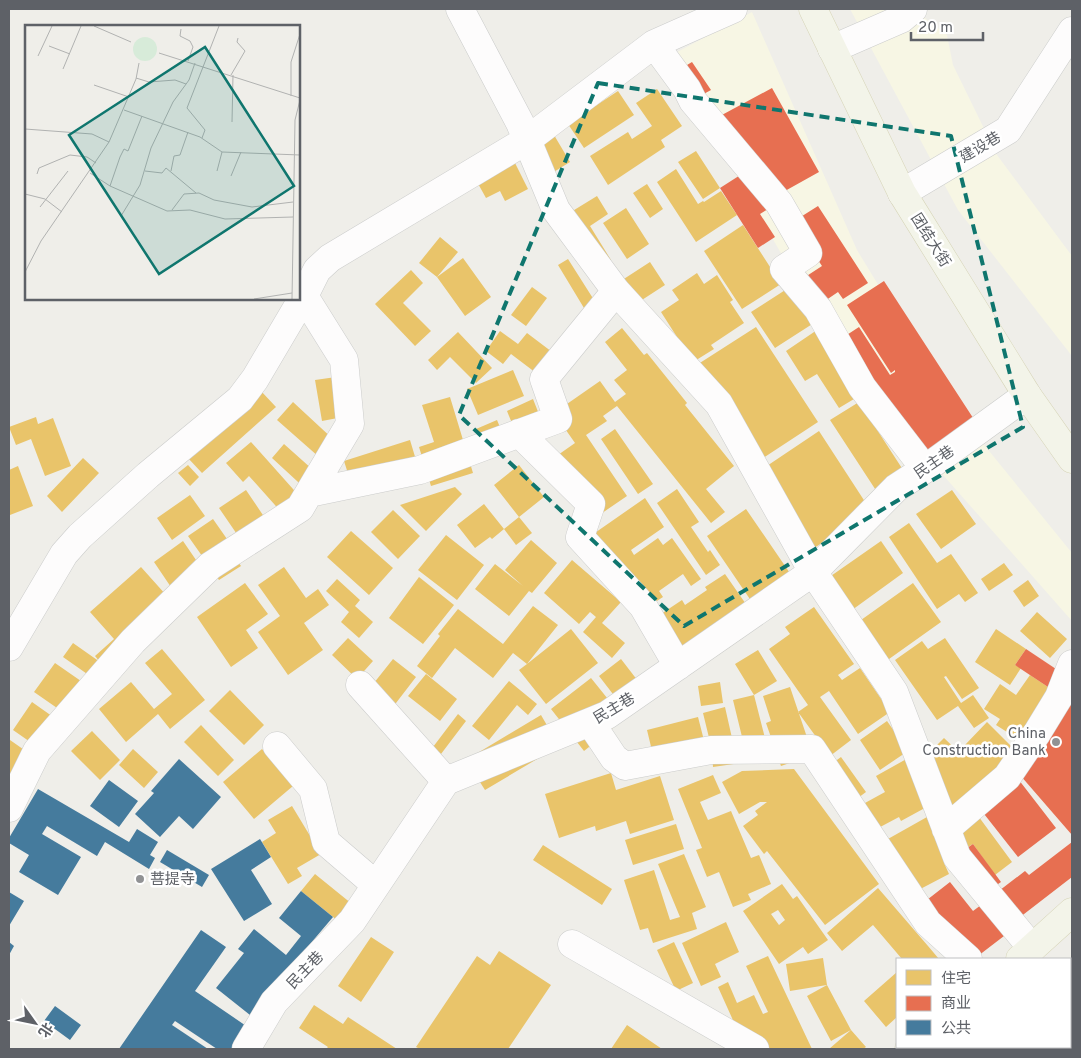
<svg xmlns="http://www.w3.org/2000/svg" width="1081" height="1058" viewBox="0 0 1081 1058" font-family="Overpass,'Noto Sans SC',sans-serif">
  <rect width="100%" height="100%" fill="#efeee9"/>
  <!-- commercial -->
  <path fill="#f7f6e4" d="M850,9H913L947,35L953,65L997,155L1072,256V356L958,210Z
    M752,12L857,250L950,403L1072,553V621L928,458L907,472L668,57Z"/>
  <!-- homes -->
  <path fill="#e9c46a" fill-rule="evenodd" d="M657,89L682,126L661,140L665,147L608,185L590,156L628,132L632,139L652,126L636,103Z
    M618,91L634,115L584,148L568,124Z
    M554,135L570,162L544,178L528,151Z
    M696,151L720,188L703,199L678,162Z
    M514,161L528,189L505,201L500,191L486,198L476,180Z
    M676,169L698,204L703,201L704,202L721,191L737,215L696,242L657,182Z
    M647,184L663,209L650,218L633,193Z
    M597,196L608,214L590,226L611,260L603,265L566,215Z
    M626,208L649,244L627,259L603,223Z
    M743,225L781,284L742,309L704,251Z
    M440,237L458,252L437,277L419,263Z
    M463,258L491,297L465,316L437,277Z
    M568,259L601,311L590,318L558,265Z
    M650,262L665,285L628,309L613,286Z
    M411,270L423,283L403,303L431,331L415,346L375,304Z
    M697,273L704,284L717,275L733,300L730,302L744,323L711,345L714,349L677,372L661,347L677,337L661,312L679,300L672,290Z
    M793,285L817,321L775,348L751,312Z
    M532,287L547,298L526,326L511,315Z
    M756,327L818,422L754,464L692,368Z
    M622,328L644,355L647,353L687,403L685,405L734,466L706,489L725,512L711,523L617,406L603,416L607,421L586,435L627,496L589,522L548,462L575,443L554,413L600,381L615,402L626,394L614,380L627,370L605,342Z
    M817,330L859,396L839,408L817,374L805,381L786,351Z
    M500,331L518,344L527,333L560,358L544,379L511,354L503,364L486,351Z
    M458,332L492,368L476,383L450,357L437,370L428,360Z
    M513,370L524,396L478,415L467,389Z
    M336,377L343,417L322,421L315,380Z
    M260,390L276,407L202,473L187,457Z
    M450,397L473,473L431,486L419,447L434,442L422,405Z
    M533,399L546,432L520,443L507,411Z
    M293,402L334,440L319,457L277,420Z
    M859,402L907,476L879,495L830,420Z
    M36,417L38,424L53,418L71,466L45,476L31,439L16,445L9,427Z
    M497,420L509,449L489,458L476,429Z
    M615,429L653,484L638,494L601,439Z
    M819,431L871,511L808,552L758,472Z
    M410,440L422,480L352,486L344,461Z
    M251,442L301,498L283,514L249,476L243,482L226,463Z
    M284,444L312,469L310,493L272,458Z
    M83,458L99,473L62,512L47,496Z
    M188,465L199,477L190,486L178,473Z
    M519,465L544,497L519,517L494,485Z
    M18,466L33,506L10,515L9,470Z
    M455,487L462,494L426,531L400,505Z
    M677,489L699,522L691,527L708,552L710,550L720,565L706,575L657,503Z
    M246,490L269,524L243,543L219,508Z
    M952,490L976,524L941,549L916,514Z
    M190,495L205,516L172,540L157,518Z
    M645,498L664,527L631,550L634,555L658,538L663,545L672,538L701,579L691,586L683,574L659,591L663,597L640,612L589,537Z
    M484,504L504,529L519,517L532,533L516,545L504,529L492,539L490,537L475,548L457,525Z
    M746,509L796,582L758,611L707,536Z
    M393,510L420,536L398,559L371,532Z
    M213,519L234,549L231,552L241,566L219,580L188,536Z
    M909,523L937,563L951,554L978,593L965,602L959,594L937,609L889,537Z
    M351,531L393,568L369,595L327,557Z
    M446,535L484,565L457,600L418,570Z
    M531,540L557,563L532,593L529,591L509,616L475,589L495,564L523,586L505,570Z
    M183,541L207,576L177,596L154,562Z
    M881,541L903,573L841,618L818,585Z
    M572,560L621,602L602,623L625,643L612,658L583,632L596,617L590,612L579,624L544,593Z
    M1004,563L1013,575L989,591L981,579Z
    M141,567L175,605L90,676L63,657L73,643L100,662L95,656L114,639L90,612Z
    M284,567L306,598L318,589L329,605L304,623L323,650L288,675L258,632L280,616L258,585Z
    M725,574L757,620L737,634L741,639L683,679L646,624L682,600L685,605L707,590L705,587Z
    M419,577L454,605L423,644L389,618Z
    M337,579L360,600L355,606L373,622L359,638L341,622L349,612L326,591Z
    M1028,580L1039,596L1024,607L1013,591Z
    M245,583L268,614L246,630L258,648L231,667L197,617Z
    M913,583L941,622L875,669L847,630Z
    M533,606L558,625L527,664L571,629L598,663L546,704L519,670L527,664L513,653L493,678L455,648L432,678L417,666L440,636L438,634L458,609L503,644Z
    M814,607L854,664L838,675L842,680L860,668L890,712L858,734L829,691L820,697L851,740L830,756L798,712L808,705L769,649L790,634L785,627Z
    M1037,612L1067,639L1050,658L1020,631Z
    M996,629L1026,649L1015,665L1021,668L1010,685L975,662Z
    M348,638L373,661L357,679L332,655Z
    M945,638L979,688L962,699L946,676L944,677L961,703L973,695L989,718L974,728L958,706L937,720L895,660L922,641L928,649Z
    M162,649L205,700L170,729L158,714L126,742L99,709L131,682L154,709L172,694L145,663Z
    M758,650L777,681L754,695L735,664Z
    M393,659L416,677L386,716L362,698Z
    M621,659L648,694L626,711L599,676Z
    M55,663L91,688L70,717L34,692Z
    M426,674L457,699L440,721L408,696Z
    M1030,675L1054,691L1021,741L996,725L1000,719L984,709L1000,684L1016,695Z
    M591,678L624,719L584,751L551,709Z
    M509,681L537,704L528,715L517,705L489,740L472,726Z
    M720,682L723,703L701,706L698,686Z
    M790,687L813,755L781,766L766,723L771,721L763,696Z
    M230,690L264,725L244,745L209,711Z
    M754,695L766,742L768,759L713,767L712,750L703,713L725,707L734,747L744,745L733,700Z
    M32,702L66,726L46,753L13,730Z
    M458,714L466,721L441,754L433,747Z
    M541,715L559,746L485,790L466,760Z
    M698,717L709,760L654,759L647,730Z
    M887,721L908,751L880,770L860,740Z
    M987,722L1017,752L958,813L930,786L920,762L944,738L961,754L967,749L964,746Z
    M201,725L234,760L218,776L184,742Z
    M92,731L120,760L100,780L71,751Z
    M10,740L40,761L9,806V741Z
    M133,749L158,772L144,788L119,765Z
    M262,749L293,786L254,819L223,782Z
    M841,757L866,792L843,809L818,774Z
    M910,757L934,803L901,821L899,817L867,834L854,809L885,792L876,776Z
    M794,769L879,884L825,925L767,851L764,854L743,826L758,815L755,811L767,802H760L739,814L722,782L742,771Z
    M611,773L616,790L660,776L674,820L630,834L626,821L596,831L595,826L559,838L545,794Z
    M713,775L721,793L700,802L708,820L731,811L751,858L759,855L771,884L748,894L751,900L733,907L719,872L707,877L696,850L702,848L678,789Z
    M292,806L321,854L297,868L302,876L288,884L262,842L276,833L268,820Z
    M976,813L1012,862L995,875L973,844L963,850L950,832Z
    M927,817L950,860L944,863L949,874L907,896L879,844Z
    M676,824L684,849L633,865L625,840Z
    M543,845L612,889L602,905L533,860Z
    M684,854L706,907L692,913L697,929L653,943L648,928L640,930L624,880L654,870L670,920L680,917L658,864Z
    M315,874L352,904L338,921L301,891Z
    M782,884L793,899L797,896L828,940L808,954L803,947L779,964L743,911ZM778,910L785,920L779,925L771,914Z
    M878,888L928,946L939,959H902L873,925L842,951L827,933Z
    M726,922L739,952L715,964L721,977L701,986L682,943Z
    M371,937L394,952L361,1002L338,986Z
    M674,942L693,983L676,991L657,950Z
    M499,951L551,985L508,1049H420L416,1047L477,956L490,965Z
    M768,956L812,1049H746L718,987L728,982L737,1003L754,995L763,1014L768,1012L746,966Z
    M823,958L827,985L851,1030L866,1047L863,1049H829L851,1030L831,1041L807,996L827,985L790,991L786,964Z
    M897,972V1017L886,1027L864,1001Z
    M314,1005L343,1024L348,1017L397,1049H326L328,1047L299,1028Z
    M627,1025L662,1049H611Z"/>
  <!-- shops -->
  <path fill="#e76f51" d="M692,62L711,90L700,96L682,68Z
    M772,88L819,172L767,201L720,116Z
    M745,172L768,209L760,214L775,237L758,248L720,188Z
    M818,206L868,283L843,299L838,292L816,307L799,281L822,266L808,245L780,230Z
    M884,281L977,424L913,467L833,344L859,327L890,375L895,372V370L891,373L847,305Z
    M1026,649L1065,675L1054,691L1015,665Z
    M1072,680V835L1020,775Z
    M1015,775L1056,828L1018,857L977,805Z
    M1072,842V877L1011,924L991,897L1025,871L1029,875Z
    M973,844L1001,882L982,895L954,857Z
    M950,882L973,911L981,905L1004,936L974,959L914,910Z"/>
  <!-- public -->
  <path fill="#457b9d" d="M179,759L221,797L193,829L179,816L160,837L135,814L154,793L151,791Z
    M109,780L138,801L119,827L90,806Z
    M38,789L129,842L137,829L158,842L150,855L155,858L149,869L105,842L97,856L47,826L42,834L81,857L58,895L19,872L29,855L9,843V838Z
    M260,839L271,857L251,870L272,904L244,921L211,869Z
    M167,850L209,875L202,887L160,862Z
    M301,891L333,917L250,1015L216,988L244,953L238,949L254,929L286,955L301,936L279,918Z
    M9,892L24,901L9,926Z
    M201,930L226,947L195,991L258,1034L248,1049H217L175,1021L172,1025L208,1049H119Z
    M9,942L14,946L9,955Z
    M55,1006L81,1025L70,1040L44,1021Z"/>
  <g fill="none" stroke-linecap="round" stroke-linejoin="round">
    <!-- minor casing -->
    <g stroke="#cbcccb" stroke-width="29">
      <path id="minor" d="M460,9L520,123L556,210L616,291L719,404L813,572L894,692L957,857L1032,948
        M654,44L687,89L693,101L779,203L808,253L784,269L818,309L862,387L925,469
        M832,49L901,19L913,9
        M902,193L1008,130L1072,31
        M519,433L591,504L580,537L643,606L678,666
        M309,493L420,470L558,419L544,379L616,291
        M9,647L64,554L80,536L148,475L240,399L255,379L304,296L317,270L330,258L527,140L654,44L733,9
        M360,685L446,781
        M590,722L614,758L625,766L711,750L812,749L928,923L968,959
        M277,746L313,789L326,842L376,885
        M9,808L37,751L133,641L210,566L300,508L350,424L344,360L304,296
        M946,829L1007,777L1037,733L1059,697L1072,664
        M572,944L755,1049
        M1039,1047L1040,1049
        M246,1049L274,1002L352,921L446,781L607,715L813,572L896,488L925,469L1027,395"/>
    </g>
    <!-- major casing -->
    <g stroke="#d6d4b7" stroke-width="29">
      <path id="major" d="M813,9L902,193L1027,395L1072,459
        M1020,959L1072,912
        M909,1049L912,1047"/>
    </g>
    <!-- minor -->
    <use href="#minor" stroke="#fdfcfc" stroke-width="28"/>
    <!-- major -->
    <use href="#major" stroke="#f3f4e9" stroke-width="28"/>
  </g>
  <!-- marked area -->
  <path fill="none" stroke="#0f766e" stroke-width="4" stroke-dasharray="10 6" stroke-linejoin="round" d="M598,83L951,136L1023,427L684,626L459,415Z"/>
  <!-- markers -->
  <g fill="#919294" stroke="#fff" stroke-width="2">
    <circle cx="1056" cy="742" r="5"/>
    <circle cx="140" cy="879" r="5"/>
  </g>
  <g text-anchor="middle" stroke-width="5" stroke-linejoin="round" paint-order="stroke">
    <!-- street labels -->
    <g font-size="15" fill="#5e6167" stroke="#fff">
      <text transform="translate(980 147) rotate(-31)" y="5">建设巷</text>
      <text transform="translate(931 240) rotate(58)" y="5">团结大街</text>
      <text transform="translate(934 462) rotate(-35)" y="5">民主巷</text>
      <text transform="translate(614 708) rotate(-31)" y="5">民主巷</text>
      <text transform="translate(305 970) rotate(-46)" y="5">民主巷</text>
    </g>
    <!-- poi labels -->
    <g font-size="15" fill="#5e6167" stroke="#fff" text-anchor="end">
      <text x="1046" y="738">China<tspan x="1046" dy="17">Construction Bank</tspan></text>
      <text x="150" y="884" text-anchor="start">菩提寺</text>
    </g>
  </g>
  <!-- overview -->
  <g transform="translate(25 25)">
    <rect width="275" height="275" fill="#efeee9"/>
    <path d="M108 24a12 12 0 1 1 24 0a12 12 0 1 1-24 0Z" fill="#d7ebd9"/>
    <path fill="none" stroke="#b1b2b1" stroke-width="1" d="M69,1L106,17M156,4L155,11L165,16L168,22L163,36M24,21L45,29M134,28L275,73M13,31L27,1M38,44L56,1M206,50L220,26L212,17L213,13M111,53L124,57L150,55L161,59M69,60L104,72M266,71V37L275,9M99,85L175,112L197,127L275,130M207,97L208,50M0,104L67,109L84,117M177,113L180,105L162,83L194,1M120,146L137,148L141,143L171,168M146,146L149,131L155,130L163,107M192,146L197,127M65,148L85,161L142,186L165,185L200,194L268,192M12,149L14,143L45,130L62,132L71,138M206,151L216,127M85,161L95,132L99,124L103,126L117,91M0,169L20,174L37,187M15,182L43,146M147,185L159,169L174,168L189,175L227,182L268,177M96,191L115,160L126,123L148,77L164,55L170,38M0,247L16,216L84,117L111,54L114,38M229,274L267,268M267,274L270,95L275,75"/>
    <path fill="#0f766e" fill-opacity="0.15" stroke="#0f766e" stroke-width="2.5" d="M180,22L269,161L134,249L44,110Z"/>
    <rect width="275" height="275" fill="none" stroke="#5e6167" stroke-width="2.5"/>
  </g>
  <!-- border -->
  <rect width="1081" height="1058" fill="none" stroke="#5e6167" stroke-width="20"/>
  <!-- legend -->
  <rect x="896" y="958" width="175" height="90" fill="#ffffff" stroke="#bfc0c2"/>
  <rect x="906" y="970" width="25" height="15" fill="#e9c46a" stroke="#bfc0c2"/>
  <text x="941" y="983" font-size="15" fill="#5e6167">住宅</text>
  <rect x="906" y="996" width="25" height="15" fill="#e76f51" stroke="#bfc0c2"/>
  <text x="941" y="1008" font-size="15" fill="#5e6167">商业</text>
  <rect x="906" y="1020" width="25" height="15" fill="#457b9d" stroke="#bfc0c2"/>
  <text x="941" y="1033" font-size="15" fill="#5e6167">公共</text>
  <!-- north arrow -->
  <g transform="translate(35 1023) rotate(123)" stroke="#ffffff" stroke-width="4" paint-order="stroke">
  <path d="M0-4L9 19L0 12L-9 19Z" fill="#5e6167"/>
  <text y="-8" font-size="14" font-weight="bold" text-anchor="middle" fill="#5e6167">北</text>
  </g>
  <!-- scale -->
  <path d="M911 32v8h72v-8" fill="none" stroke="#5e6167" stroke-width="2.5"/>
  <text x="918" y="32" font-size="15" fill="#5e6167" stroke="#ffffff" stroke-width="4" paint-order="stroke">20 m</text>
</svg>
